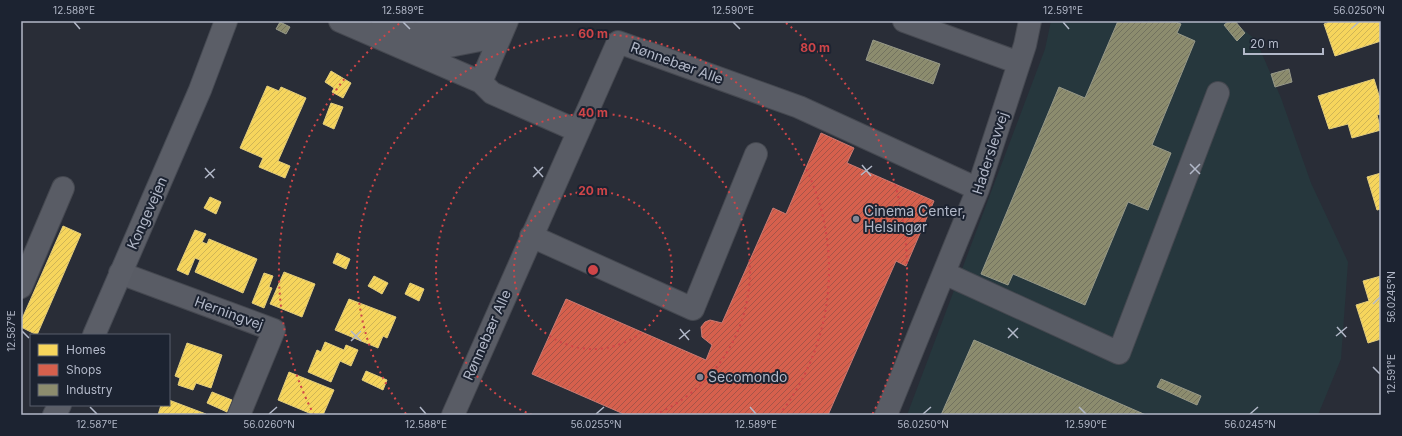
<svg xmlns="http://www.w3.org/2000/svg" width="1402" height="436" viewBox="0 0 1402 436" font-family="Inter,sans-serif">
  <defs>
    <pattern id="homes-hatch" width="6" height="6" patternUnits="userSpaceOnUse"><rect width="6" height="6" fill="#f6d55c"/><path d="M-1 1l2-2M0 6l6-6M5 7l2-2" fill="none" stroke="#cfb556"/></pattern>
    <pattern id="shops-hatch" width="6" height="6" patternUnits="userSpaceOnUse"><rect width="6" height="6" fill="#d6604d"/><path d="M-1 1l2-2M0 6l6-6M5 7l2-2" fill="none" stroke="#a65448"/></pattern>
    <pattern id="industry-hatch" width="6" height="6" patternUnits="userSpaceOnUse"><rect width="6" height="6" fill="#8c8c6e"/><path d="M-1 1l2-2M0 6l6-6M5 7l2-2" fill="none" stroke="#72725f"/></pattern>
  </defs>
  <rect width="100%" height="100%" fill="#292d37"/>
  <!-- green -->
  <path fill="#26373d" d="M1051,21H1233L1256,40L1281,98L1311,183L1348,262L1341,359L1318,415H907L1045,49Z"/>
  <!-- homes -->
  <path fill="url(#homes-hatch)" stroke="#e2cc7c" d="M1333,21H1381V41L1335,56L1324,24Z
    M331,71L351,83L343,98L332,92L334,88L325,82Z
    M1374,79L1381,102V114L1377,115L1381,130L1352,138L1348,124L1329,129L1318,96Z
    M267,86L279,91L281,87L306,98L278,161L290,166L285,178L259,167L263,158L240,148Z
    M331,103L343,107L334,129L323,124Z
    M1381,173V209L1377,210L1367,177Z
    M210,197L221,202L216,214L204,208Z
    M63,226L81,234L37,335L21,327V321Z
    M195,230L206,234L202,242L207,244L209,239L257,259L243,293L195,272L200,260L195,258L188,275L177,270Z
    M337,253L350,259L346,269L333,263Z
    M284,272L315,284L302,317L270,304Z
    M264,273L273,276L269,287L272,288L264,308L252,303Z
    M374,276L388,283L382,294L368,286Z
    M1381,276V339L1368,343L1356,305L1369,301L1363,281Z
    M410,283L424,289L419,301L405,294Z
    M349,299L396,317L387,338L383,336L378,348L335,330Z
    M325,342L344,350L346,345L358,350L351,366L340,361L331,382L308,372L317,350L321,352Z
    M187,343L222,355L211,388L196,383L193,390L178,385L180,378L175,376Z
    M366,371L387,380L383,390L362,380Z
    M289,372L334,390L323,415H314L278,400Z
    M212,392L232,400L227,412L207,403Z
    M169,400L206,414L205,415H158L161,405H169Z"/>
  <!-- shops -->
  <path fill="url(#shops-hatch)" stroke="#cb7a72" d="M821,133L854,148L847,163L934,201L906,266L896,261L828,415H626L532,374L566,299L706,360L712,345L702,337L701,327L705,322L710,320L722,323L773,208L786,214Z"/>
  <!-- industry -->
  <path fill="url(#industry-hatch)" stroke="#979989" d="M1118,21H1173L1181,24L1177,33L1195,41L1152,145L1171,153L1148,210L1128,202L1085,305L1013,274L1008,285L981,274L1059,87L1085,98Z
    M1229,21H1235L1245,33L1237,41L1224,25Z
    M280,22L290,27L286,34L276,29Z
    M873,40L940,64L933,84L866,60Z
    M1289,69L1292,82L1275,87L1271,74Z
    M974,340L1146,415H941Z
    M1161,379L1201,396L1197,405L1157,387Z"/>
  <g fill="none" stroke-linecap="round" stroke-linejoin="round">
    <!-- minor casing -->
    <g stroke="#454850" stroke-width="24">
      <path id="minor" d="M340,21L481,82L507,21
        M383,21L444,47L480,40L488,21
        M904,21L1019,63
        M413,34L488,21
        M481,82L492,93L578,131
        M531,236L693,309L756,154
        M120,273L274,330L239,415
        M944,273L1119,353L1218,93
        M21,287L63,188
        M453,415L618,42L799,107L978,189
        M886,415L978,189L1025,45L1030,21"/>
    </g>
    <!-- major casing -->
    <g stroke="#464a53" stroke-width="24">
      <path id="major" d="M94,335L200,90L226,21
        M54,415L60,405"/>
    </g>
    <!-- minor -->
    <use href="#minor" stroke="#595c65" stroke-width="22"/>
    <!-- major -->
    <use href="#major" stroke="#5b5e67" stroke-width="22"/>
  </g>
  <!-- ticks -->
  <path fill="none" stroke="#b2b8c8" stroke-width="1.5" d="M74,22L80,29M403,22L410,29M733,22L740,29M1063,22L1069,29M1351,29L1359,22M1190,164L1200,174M862,165L871,176M534,167L543,177M205,168L214,178M1190,174L1200,164M861,175L872,166M533,177L543,167M205,178L215,169M1373,304L1380,297M1337,327L1346,337M1008,328L1018,338M680,329L689,340M22,331L29,338M351,331L361,341M1336,336L1347,327M1008,338L1018,328M679,339L690,330M351,341L361,331M1373,367L1380,374M90,407L97,414M420,407L426,414M750,407L756,414M1079,407L1086,414M269,414L277,407M596,414L604,407M923,414L931,407M1250,414L1258,407"/>
  <!-- distance rings -->
  <g fill="none" stroke="#cf4548" stroke-width="2" stroke-dasharray="2 4">
    <circle cx="593" cy="270" r="79"/>
    <path d="M532 415A157 157 0 1 1 654 415"/>
    <path d="M406 414A236 236 0 1 1 780 414"/>
    <path d="M314 415A314 314 0 0 1 400 23M786 23A314 314 0 0 1 872 415"/>
  </g>
  <!-- markers -->
  <g fill="#828795" stroke="#1c2331" stroke-width="1.5">
    <circle cx="856" cy="219" r="4"/>
    <circle cx="700" cy="377" r="4"/>
  </g>
  <g text-anchor="middle" stroke-width="4" stroke-linejoin="round" paint-order="stroke">
    <!-- street labels -->
    <g font-size="14" fill="#b2b8c8" stroke="#1c2331">
      <text transform="translate(677 63) rotate(20)" y="5">Rønnebær Alle</text>
      <text transform="translate(990 153) rotate(-72)" y="5">Haderslevvej</text>
      <text transform="translate(147 213) rotate(-66)" y="5">Kongevejen</text>
      <text transform="translate(229 313) rotate(20)" y="5">Herningvej</text>
      <text transform="translate(487 335) rotate(-66)" y="5">Rønnebær Alle</text>
    </g>
    <!-- poi labels -->
    <g font-size="14" fill="#b2b8c8" stroke="#1c2331" text-anchor="start">
      <text x="864" y="216">Cinema Center,<tspan x="864" dy="16">Helsingør</tspan></text>
      <text x="708" y="382">Secomondo</text>
    </g>
  </g>
  <circle cx="593" cy="270" r="6" fill="#cf4548" stroke="#1c2331" stroke-width="2"/>
  <g font-size="12" text-anchor="middle" font-weight="bold" fill="#cf4548" stroke="#1c2331" stroke-width="4" stroke-linejoin="round" paint-order="stroke">
    <text x="593" y="38">60 m</text>
    <text x="815" y="52">80 m</text>
    <text x="593" y="117">40 m</text>
    <text x="593" y="195">20 m</text>
  </g>
  <!-- border -->
  <rect width="1402" height="436" fill="none" stroke="#1c2331" stroke-width="44"/>
  <!-- legend -->
  <rect x="30" y="334" width="140" height="72" fill="#1c2331" stroke="#585f6d"/>
  <rect x="38" y="344" width="20" height="12" fill="#f6d55c" stroke="#585f6d"/>
  <text x="66" y="354" font-size="12" fill="#b2b8c8">Homes</text>
  <rect x="38" y="364" width="20" height="12" fill="#d6604d" stroke="#585f6d"/>
  <text x="66" y="374" font-size="12" fill="#b2b8c8">Shops</text>
  <rect x="38" y="384" width="20" height="12" fill="#8c8c6e" stroke="#585f6d"/>
  <text x="66" y="394" font-size="12" fill="#b2b8c8">Industry</text>
  <!-- scale -->
  <path d="M1244 48v6h79v-6" fill="none" stroke="#b2b8c8" stroke-width="2"/>
  <text x="1250" y="48" font-size="12" fill="#b2b8c8" stroke="#1c2331" stroke-width="3" paint-order="stroke">20 m</text>
  <rect x="22" y="22" width="1358" height="392" fill="none" stroke="#b2b8c8" stroke-width="1.5"/>
  <g font-size="10" text-anchor="middle" fill="#b2b8c8">
    <text x="74" y="14">12.588°E</text>
    <text x="403" y="14">12.589°E</text>
    <text x="733" y="14">12.590°E</text>
    <text x="1063" y="14">12.591°E</text>
    <text x="1359" y="14">56.0250°N</text>
    <text transform="translate(1391 297) rotate(-90)" y="4">56.0245°N</text>
    <text transform="translate(11 331) rotate(-90)" y="4">12.587°E</text>
    <text transform="translate(1391 374) rotate(-90)" y="4">12.591°E</text>
    <text x="97" y="428">12.587°E</text>
    <text x="269" y="428">56.0260°N</text>
    <text x="426" y="428">12.588°E</text>
    <text x="596" y="428">56.0255°N</text>
    <text x="756" y="428">12.589°E</text>
    <text x="923" y="428">56.0250°N</text>
    <text x="1086" y="428">12.590°E</text>
    <text x="1250" y="428">56.0245°N</text>
  </g>
</svg>
